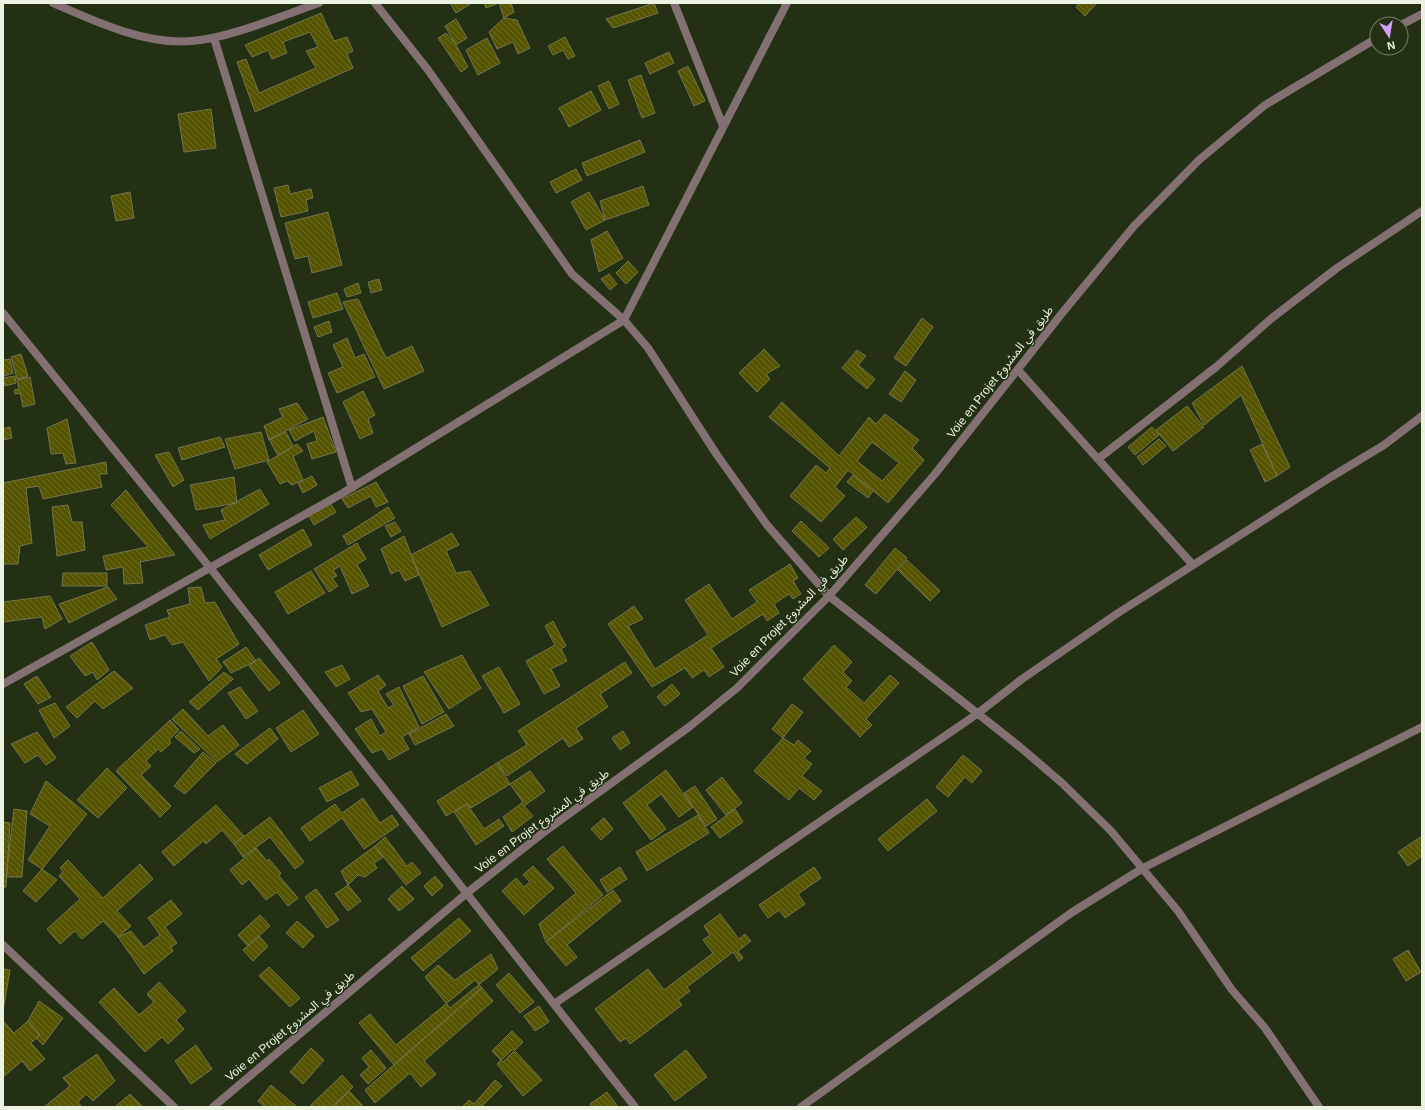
<svg xmlns="http://www.w3.org/2000/svg" width="1425" height="1110" viewBox="0 0 1425 1110" font-family="Helvetica,'Noto Sans Arabic',sans-serif">
  <defs>
    <pattern id="building-back-hatch" width="6" height="6" patternUnits="userSpaceOnUse"><rect width="6" height="6" fill="#555400"/><path d="M-1 5l2 2M0 0l6 6M5-1l2 2" fill="none" stroke="#6e6d25"/></pattern>
  </defs>
  <rect width="100%" height="100%" fill="#243013"/>
  <!-- building -->
  <path fill="url(#building-back-hatch)" stroke="#737450" fill-rule="evenodd" d="M450,3H472L456,13Z
    M484,3H511L514,12L504,18L499,3L486,8Z
    M654,3L658,13L613,28L606,19Z
    M1079,3H1097L1085,16L1076,7Z
    M321,13L334,41L347,37L353,51L347,54L353,68L255,112L237,62L246,59L259,93L316,68L306,51L318,47L310,32L283,42L287,53L272,59L268,50L252,57L245,45Z
    M504,18L517,20L530,48L518,54L513,42L497,49L489,32Z
    M456,19L467,38L456,45L445,26Z
    M446,33L456,45L468,67L461,72L438,38Z
    M565,37L575,56L568,59L563,50L553,55L548,46Z
    M487,38L500,63L478,75L466,50Z
    M669,52L674,63L650,74L645,63Z
    M688,66L705,101L694,106L678,71Z
    M641,75L655,113L642,118L628,80Z
    M609,81L619,104L609,109L598,86Z
    M591,91L601,110L569,127L559,108Z
    M211,109L216,148L184,152L178,114Z
    M640,140L645,152L587,176L582,163Z
    M576,169L582,180L556,193L550,182Z
    M288,185L290,194L311,189L313,198L306,200L308,211L281,217L274,188Z
    M643,186L649,205L605,220L600,201Z
    M130,192L134,218L116,221L111,196Z
    M589,192L605,220L586,230L571,202Z
    M328,212L342,265L312,273L308,256L295,259L285,223Z
    M607,231L623,258L599,272L591,240Z
    M628,261L638,272L626,284L616,273Z
    M609,274L617,284L610,290L601,279Z
    M379,279L382,290L371,293L368,282Z
    M358,283L361,293L347,297L344,289Z
    M337,293L343,309L313,318L308,302Z
    M358,299L386,358L412,346L424,371L384,389L343,302Z
    M922,318L933,327L906,366L894,358Z
    M329,321L332,332L318,337L314,327Z
    M347,338L355,358L364,354L375,377L337,393L328,373L343,367L333,345Z
    M764,349L780,366L766,374L770,379L757,392L739,373Z
    M857,350L866,356L858,365L875,379L867,389L842,368Z
    M21,354L28,376L17,379L11,357Z
    M10,359L13,373L4,376L3,360Z
    M1242,366L1290,467L1277,476L1241,395L1204,425L1192,403Z
    M905,371L916,380L901,402L889,394Z
    M15,376L16,383L5,386L3,378Z
    M30,377L35,404L23,407L20,393L15,394L14,390L19,389L17,380Z
    M363,391L375,415L368,419L373,433L360,439L343,402Z
    M782,402L839,456L869,417L876,424L885,414L919,440L912,448L924,460L888,503L848,470L835,487L845,496L821,522L790,496L816,465L826,473L830,468L769,417ZM872,442L899,463L882,481L857,461Z
    M297,403L308,419L269,440L264,426L283,417L279,409Z
    M1187,406L1204,427L1173,451L1156,430Z
    M323,417L336,452L312,459L307,444L317,441L314,431L295,441L289,430Z
    M67,419L76,463L66,464L63,453L51,454L47,428Z
    M10,427L12,438L3,440V429Z
    M1152,427L1159,435L1135,455L1128,447Z
    M261,432L269,460L235,469L225,439Z
    M286,432L293,446L278,456L269,439Z
    M220,437L225,447L182,460L178,448Z
    M1159,439L1166,446L1143,465L1137,457Z
    M297,444L303,451L293,456L303,480L292,485L287,481L280,484L267,462Z
    M1262,444L1277,476L1265,482L1250,450Z
    M169,452L184,480L173,487L155,455Z
    M106,462L107,474H99L102,487L43,499L39,486L26,488L32,543L20,546L18,564H3V483Z
    M853,475L873,491L868,498L847,482Z
    M312,476L317,485L303,493L298,483Z
    M234,477L237,503L196,510L190,485Z
    M376,482L388,502L376,507L371,496L348,508L342,499Z
    M260,489L269,504L210,539L203,525L225,520L221,510Z
    M126,490L175,555L140,562L143,583L124,584L123,567L106,570L103,556L148,547L111,505Z
    M330,503L336,512L314,525L309,516Z
    M68,505L72,522H82L85,550L57,556L52,507Z
    M388,507L395,518L348,545L343,536Z
    M856,517L867,527L843,550L833,539Z
    M801,521L829,548L819,557L792,531Z
    M395,522L401,531L391,537L385,526Z
    M303,529L312,545L268,570L259,555Z
    M452,533L459,545L446,551L456,573L470,571L489,605L442,627L411,555Z
    M404,536L419,575L405,581L399,570L391,574L381,549Z
    M357,543L366,559L357,564L369,586L352,594L340,566L333,570L337,576L332,578L338,586L329,592L314,569Z
    M895,548L907,558L876,594L865,585Z
    M907,560L940,591L930,601L898,570Z
    M790,564L798,578L793,581L801,594L793,599L789,594L774,604L779,613L767,621L763,614L711,648L724,667L709,677L704,670L692,678L685,668L652,687L608,624L634,606L643,619L628,626L655,669L708,635L685,600L709,584L732,619L757,602L749,590Z
    M311,571L325,593L288,614L275,592Z
    M63,573H107V586H62Z
    M108,587L117,599L69,623L59,604Z
    M201,587L205,603L215,602L239,644L216,659L222,667L209,681L183,642L172,645L165,635L150,640L145,625L170,617L167,610L190,604L188,588Z
    M50,596L62,619L45,629L42,617L3,622V602Z
    M553,621L566,646L561,649L567,661L551,669L560,686L544,694L526,661L555,645L545,626Z
    M92,642L109,670L97,680L93,672L85,676L70,656Z
    M834,645L852,662L843,672L852,681L846,687L864,703L890,675L899,683L866,719L872,725L860,737L803,679Z
    M246,647L256,661L231,673L223,662Z
    M462,655L481,688L449,709L424,672Z
    M259,658L280,683L269,691L249,666Z
    M625,662L632,673L600,694L608,707L576,728L583,739L569,747L563,738L507,776L497,763L527,745L518,731Z
    M342,665L350,679L336,687L325,672Z
    M499,667L520,704L504,713L482,676Z
    M114,671L133,688L103,709L95,701L77,718L66,707Z
    M224,672L233,679L198,710L189,702Z
    M378,675L386,685L378,691L388,708L394,705L386,694L399,687L419,727L402,737L409,749L389,760L382,749L372,753L355,729L371,719L380,736L386,732L372,709L361,712L348,693Z
    M37,676L51,697L38,704L24,684Z
    M423,676L444,712L422,724L403,686Z
    M672,684L680,694L665,706L657,697Z
    M240,687L258,711L246,719L228,693Z
    M55,703L70,726L54,738L39,710Z
    M792,704L803,712L783,738L772,729Z
    M183,709L208,736L223,725L239,745L217,762L172,719Z
    M303,710L319,734L291,752L276,728Z
    M446,714L454,726L415,745L409,734Z
    M170,720L179,730L169,740L171,743L161,752L158,749L146,761L151,766L141,775L171,806L160,817L116,771Z
    M270,728L278,739L247,764L235,754Z
    M181,731L200,749L194,753L175,737Z
    M623,731L630,743L620,750L612,738Z
    M37,732L56,758L46,765L38,755L25,763L11,744Z
    M783,738L794,745L798,740L811,751L804,758L812,764L802,776L822,791L814,800L799,788L789,800L754,771Z
    M203,752L216,763L185,794L174,786Z
    M963,755L982,771L972,783L965,777L948,797L936,787Z
    M497,763L510,784L471,808L467,804L446,816L437,801Z
    M107,768L127,788L98,818L77,800Z
    M666,770L693,807L679,817L661,794L647,805L666,829L651,840L623,803Z
    M351,771L359,785L327,802L319,788Z
    M530,771L545,791L524,806L533,816L512,832L503,817L523,802L510,784Z
    M722,777L742,803L726,815L706,790Z
    M46,781L87,814L42,869L28,860L50,826L30,814Z
    M695,786L717,819L706,826L684,793Z
    M363,798L380,823L392,815L399,825L364,849L342,818L310,841L301,828L335,804L342,813Z
    M927,799L937,811L888,851L878,839Z
    M467,804L484,829L499,819L504,826L476,845L454,812Z
    M216,805L244,836L234,844L222,830L206,844L203,841L174,866L162,852Z
    M14,809L27,811L22,877H6Z
    M735,809L743,822L720,838L711,827Z
    M698,815L709,833L647,871L636,852Z
    M270,817L304,862L295,869L270,837L243,857L234,844Z
    M604,818L613,829L601,840L591,829Z
    M3,822L10,823L6,887H3Z
    M1422,836V856L1408,866L1398,852Z
    M385,837L407,866L412,862L421,873L406,885L375,846Z
    M375,846L383,857L374,863L377,868L365,877L358,875L348,885L341,871Z
    M563,846L603,895L546,942L539,924L576,893L547,859Z
    M256,848L267,861L269,859L281,873L279,876L298,898L288,906L277,892L266,900L249,879L242,885L230,870Z
    M68,860L103,898L140,864L153,879L117,911L131,926L118,937L103,921L82,939L75,931L60,944L47,929L80,899L59,876L63,872L60,868Z
    M533,866L554,888L524,915L502,891L516,878L524,887L530,882L523,875Z
    M620,867L627,879L607,892L600,880Z
    M814,867L821,878L798,894L805,904L785,918L779,910L768,918L759,905Z
    M42,869L57,880L36,902L23,891Z
    M435,876L443,886L432,896L424,886Z
    M348,885L361,901L348,911L335,894Z
    M402,886L414,899L399,911L388,899Z
    M316,889L339,920L327,928L305,897Z
    M613,890L621,901L567,945L577,957L566,966L546,942Z
    M171,900L182,914L165,927L177,943L171,947L173,951L144,974L118,937L131,931L144,947L160,935L148,918Z
    M720,914L739,939L745,934L751,941L738,951L743,958L739,961L733,952L687,987L690,991L678,1000L682,1005L630,1044L626,1038L620,1042L595,1009L648,969L664,990L713,953L703,940L710,935L704,926Z
    M260,915L270,926L248,946L238,935Z
    M459,918L471,931L423,971L411,958Z
    M297,921L314,936L303,948L286,933Z
    M259,936L268,946L253,961L243,950Z
    M1408,950L1421,972L1406,981L1393,959Z
    M491,954L498,969L450,1008L425,977L438,965L455,980Z
    M269,967L300,998L290,1007L259,976Z
    M3,969L10,970L3,1011Z
    M509,973L534,1002L520,1013L496,985Z
    M475,980L482,988L394,1065L359,1023L370,1014L396,1045Z
    M159,982L186,1011L176,1020L184,1029L168,1044L162,1037L145,1052L99,1002L114,988L139,1015L154,1002L147,994Z
    M482,988L493,1001L424,1061L436,1074L421,1087L410,1073L375,1103L365,1090Z
    M39,1001L63,1018L43,1045L36,1038L40,1035L28,1021Z
    M539,1006L549,1022L535,1031L524,1016Z
    M28,1021L40,1035L31,1043L45,1059L30,1071L22,1061L3,1077V1023L4,1022L14,1033Z
    M512,1031L523,1042L503,1062L492,1051Z
    M196,1045L212,1069L191,1084L175,1061Z
    M311,1048L324,1060L303,1084L290,1072Z
    M513,1049L542,1080L523,1096L497,1064Z
    M371,1050L386,1068L368,1084L360,1075L369,1067L362,1058Z
    M686,1050L707,1077L675,1101L654,1075Z
    M97,1054L115,1081L93,1101L86,1094L78,1102L82,1107H44L70,1086L63,1078Z
    M342,1075L353,1087L332,1107H309Z
    M495,1080L502,1086L481,1107H462L469,1100L474,1104Z
    M271,1085L297,1107H265L258,1101Z
    M349,1091L363,1106L362,1107H333Z
    M607,1092L618,1107H592L590,1104Z
    M130,1094L143,1107H115Z"/>
  <g fill="none" stroke-linecap="round" stroke-linejoin="round">
    <!-- minor -->
    <path stroke="#827072" stroke-width="8" d="M53,3C94,21 145,45 191,41C230,38 281,16 319,3
      M375,3L428,70L572,274L624,320L648,348L717,455L767,525L829,596L1020,747L1062,783L1111,831L1178,911L1232,990L1265,1028L1319,1107
      M674,3L723,126
      M1401,25L1422,14
      M214,38L352,488
      M3,313L211,569L635,1107
      M1018,370L1193,565
      M1098,459L1216,367L1272,318L1337,268L1422,211
      M3,684L343,493L624,320L787,3
      M3,945L174,1107
      M554,1004L977,714L1022,679L1118,613L1331,477L1384,445L1422,416
      M213,1107L467,893L544,832L689,727L737,688L829,596L935,474L1063,312L1134,226L1199,160L1265,105L1377,38
      M801,1107L1071,913L1143,868L1422,727"/>
  </g>
  <g text-anchor="middle" stroke-width="3" stroke-linejoin="round" paint-order="stroke">
    <!-- street labels -->
    <g font-size="12" fill="#eaf3e1" stroke="#243013">
      <text transform="translate(1000 372) rotate(-52)" y="4">Voie en Projet طريق في المشروع</text>
      <text transform="translate(789 616) rotate(-46)" y="4">Voie en Projet طريق في المشروع</text>
      <text transform="translate(542 821) rotate(-37)" y="4">Voie en Projet طريق في المشروع</text>
      <text transform="translate(290 1026) rotate(-40)" y="4">Voie en Projet طريق في المشروع</text>
    </g>
  </g>
  <!-- border -->
  <rect width="1425" height="1110" fill="none" stroke="#eaf3e1" stroke-width="8"/>
  <!-- north arrow -->
  <g transform="translate(1389 36) rotate(168)"><circle r="19" fill="#243013" stroke="#737e65"/>
  <path d="M0-3L7 15L0 10L-7 15Z" fill="#d29dfd"/>
  <text y="-6" font-size="11" font-weight="bold" text-anchor="middle" fill="#eaf3e1">N</text>
  </g>
</svg>
